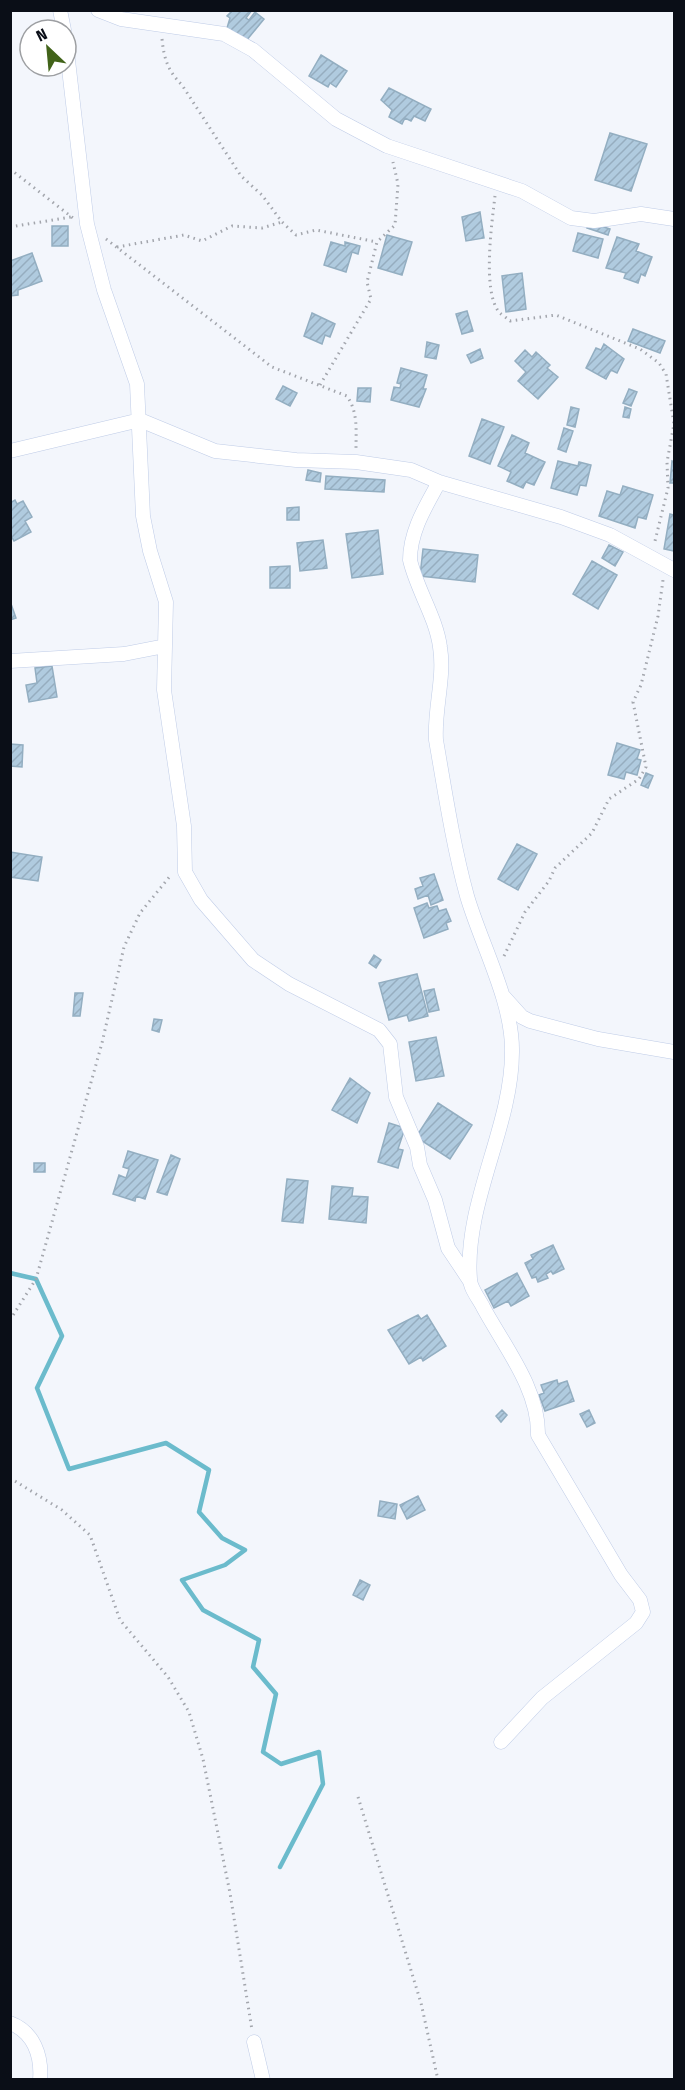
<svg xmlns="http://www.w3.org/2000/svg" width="685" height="2090" viewBox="0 0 685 2090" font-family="'Fira Sans Condensed',sans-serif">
  <defs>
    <pattern id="building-hatch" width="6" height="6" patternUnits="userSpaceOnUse" patternTransform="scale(1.5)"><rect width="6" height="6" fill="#b0cbdf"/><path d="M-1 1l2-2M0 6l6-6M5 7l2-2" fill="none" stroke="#96adbf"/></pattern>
  </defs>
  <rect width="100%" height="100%" fill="#f3f6fc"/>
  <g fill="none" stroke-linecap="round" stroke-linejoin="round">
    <!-- stream -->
    <path stroke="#6bbbcc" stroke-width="4.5" d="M10,1273L36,1279L62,1336L37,1388L69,1469L166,1443L209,1470L199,1512L222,1538L245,1550L225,1565L182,1580L203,1610L259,1640L253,1667L276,1694L263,1752L281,1764L319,1752L323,1784L280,1867"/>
  </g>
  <!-- building -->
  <path fill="url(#building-hatch)" stroke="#93aec1" stroke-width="1.5" d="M233,10H252L246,18L249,20L255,12L264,19L246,41L227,28L230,18L227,16Z
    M321,55L347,71L336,87L330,83L328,87L309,76Z
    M389,88L431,109L425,121L414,116L411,121L405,118L402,124L389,117L392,110L381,100Z
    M610,133L647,144L631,191L595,180Z
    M480,212L484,238L466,241L462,217Z
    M589,222L610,229L608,235L587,228Z
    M52,226H68V246H52Z
    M578,233L603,239L598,258L573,251Z
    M387,235L412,242L402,275L378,268Z
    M617,237L639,244L636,251L652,257L645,276L641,274L638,283L624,278L626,273L606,268Z
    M331,242L345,246V242L360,246L358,254L352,252L346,272L324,265Z
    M32,253L42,281L18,290V295L10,296V261Z
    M522,273L526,309L506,312L502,276Z
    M467,311L473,331L462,334L456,314Z
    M312,313L335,324L330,337L325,335L322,344L304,336Z
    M633,329L665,341L660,353L628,341Z
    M427,342L439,345L436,359L425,357Z
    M604,344L624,359L617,373L611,370L606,379L586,368L596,348L601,350Z
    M480,349L483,358L471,363L467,355Z
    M525,350L532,357L536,352L550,365L547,368L558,377L538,399L518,381L526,372L515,361Z
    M401,368L427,375L423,389H426L419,407L391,400L394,387L400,388L401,384L397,383Z
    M283,386L297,393L290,406L276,399Z
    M358,388H371L370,402L357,401Z
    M629,389L637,392L631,406L623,403Z
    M571,407L579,409L575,427L567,425Z
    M625,407L631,409L629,418L623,417Z
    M482,419L504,427L490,464L469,456Z
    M564,428L573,431L566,452L558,449Z
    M512,435L529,443L525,453L545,462L534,485L526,482L523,488L507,481L511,472L498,466Z
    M558,461L578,466L579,462L591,465L586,486L580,485L577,495L551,488Z
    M672,461L674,462V483H670Z
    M308,470L321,473L320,482L306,480Z
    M326,476L385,480L384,492L325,489Z
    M623,486L653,495L646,519L638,517L635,528L599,516L607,491L620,495Z
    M15,500L17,504L23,501L32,517L25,521L31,532L14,541L10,534V503Z
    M299,507V520H287V508Z
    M670,514L674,515V551L664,549Z
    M378,530L383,574L352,578L346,534Z
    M323,540L327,568L300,571L297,543Z
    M609,545L623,552L615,566L602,558Z
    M423,549L478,555L475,582L420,576Z
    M592,561L617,575L598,609L573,594Z
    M290,566V588H270V567Z
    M10,601L16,618L10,620Z
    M52,666L57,697L29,702L26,685L37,683L35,668Z
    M617,743L640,750L637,759L641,760L637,775L626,772L624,779L608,775Z
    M10,744L23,745L22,767L10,766Z
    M646,773L653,776L648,788L641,785Z
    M517,844L537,854L518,890L498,879Z
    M10,852L42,857L38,881L10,877Z
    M434,874L443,900L431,905L428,895L418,899L415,889L423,886L420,878Z
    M427,903L429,908L437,906L439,911L446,909L451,921L446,923L448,929L424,938L414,908Z
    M374,955L381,960L376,968L369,963Z
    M417,974L428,1016L409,1021L407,1015L389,1020L379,983Z
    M434,989L439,1010L429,1012L424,991Z
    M75,993H83L80,1016H73Z
    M154,1019L162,1020L159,1032L152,1030Z
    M436,1037L444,1076L416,1081L409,1042Z
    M350,1078L370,1093L357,1123L332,1110Z
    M438,1103L472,1125L450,1159L416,1137Z
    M389,1123L405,1128L398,1149L403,1150L398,1168L378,1162Z
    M128,1151L158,1160L145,1199L136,1196L135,1201L113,1194L119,1175L126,1178L129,1169L123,1167Z
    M171,1155L180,1159L167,1195L157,1192Z
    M34,1163H45V1172H34Z
    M287,1179L308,1181L303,1223L282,1221Z
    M332,1186L353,1188L352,1196L368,1197L366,1223L329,1219Z
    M553,1245L564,1269L553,1274L551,1271L546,1274L548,1278L538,1282L536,1277L532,1278L525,1263L533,1259L531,1255Z
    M517,1273L529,1296L511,1306L508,1301L494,1308L485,1290Z
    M418,1315L421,1319L427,1315L446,1346L423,1361L421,1357L409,1364L388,1330Z
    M557,1380L558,1384L567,1381L574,1401L545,1411L539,1395L544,1393L541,1385Z
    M502,1410L507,1415L501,1422L496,1416Z
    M589,1410L595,1423L587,1427L580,1414Z
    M418,1496L425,1510L407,1519L400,1505Z
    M380,1501L397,1504L395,1519L378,1516Z
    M360,1580L370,1585L363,1600L353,1595Z"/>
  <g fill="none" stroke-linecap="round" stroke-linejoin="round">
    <!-- minor casing -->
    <g stroke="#bfcce7" stroke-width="15">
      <path id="minor" d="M60,10L64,30
        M98,10L121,19L224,34L253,50L336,119L387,146L522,191L571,218L594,221L641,214L674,219
        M66,43L87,224L104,290L137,384L143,516L150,551L166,602L164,690L184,826L185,872L201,900L253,960L289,984L379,1030L390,1044L396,1097L417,1147L420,1165L435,1200L448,1248L470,1281
        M10,451L140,420L215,451L296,460L356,462L411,470L439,482L561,517L610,535L674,570
        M439,482C426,506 410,531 410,560C417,590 436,617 440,647C445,678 434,709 436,740C445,792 453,845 467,896C481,944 513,1002 512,1052C512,1127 464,1203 470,1279C470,1288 479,1299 483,1307C504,1346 539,1389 538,1435L621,1575L640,1600L643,1612L636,1623L542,1698L501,1742
        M10,661L124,654L165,646
        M504,997L522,1017L530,1021L598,1039L674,1052
        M10,2023C34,2032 42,2056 40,2080
        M254,2042L263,2080"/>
    </g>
    <!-- path -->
    <path stroke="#a3a6ad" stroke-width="3" stroke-dasharray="1.5 4.5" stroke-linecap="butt" d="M162,39C164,59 168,71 182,85L241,176L262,195L282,222L296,235L316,230L377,242
      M10,169L73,218
      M495,196C492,222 482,291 499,312C502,315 507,318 510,321L556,315L640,349L659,363L666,374L674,424L667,462L668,488L654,545
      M10,227L71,217
      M106,239L272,367L347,396C358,412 356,430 356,448
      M117,247L184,235L202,241L232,226L262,228L282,222
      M320,385L371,299L367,282L377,242L395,225L398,184L393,162
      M504,956L525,912L549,881L555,868L592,833L609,799L639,779L646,767L633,702L641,685L658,616L663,580
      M10,1320L36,1279L102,1043L124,947L140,913L171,875
      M10,1478L62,1510L90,1535L120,1620L168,1677L189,1712L203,1759L230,1893L252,2030
      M358,1797L421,2003L438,2080"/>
    <!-- minor -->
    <use href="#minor" stroke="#fff" stroke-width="14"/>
  </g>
  <!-- border -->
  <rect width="685" height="2090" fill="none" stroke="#0a0e17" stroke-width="24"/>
  <!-- north arrow -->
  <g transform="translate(48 48) rotate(334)"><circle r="28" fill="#ffffff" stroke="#9d9fa2" stroke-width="1.5"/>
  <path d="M0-4.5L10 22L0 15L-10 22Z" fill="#416319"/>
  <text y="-9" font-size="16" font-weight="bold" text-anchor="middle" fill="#0a0e17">N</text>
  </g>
</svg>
